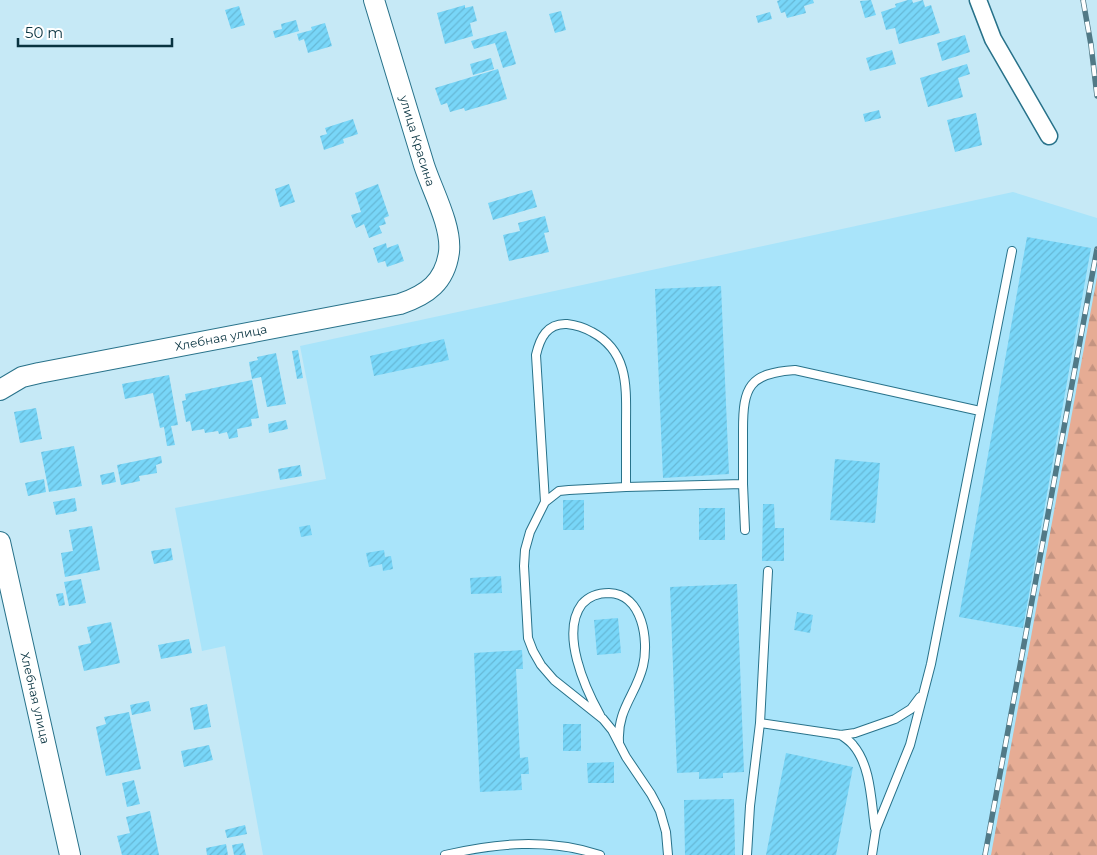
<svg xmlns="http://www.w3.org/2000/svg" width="1097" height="855" viewBox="0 0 1097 855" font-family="Montserrat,sans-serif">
  <defs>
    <pattern id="forest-firs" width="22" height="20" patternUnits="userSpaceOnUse" patternTransform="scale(1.25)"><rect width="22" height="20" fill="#e6ac94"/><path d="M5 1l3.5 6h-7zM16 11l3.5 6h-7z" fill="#c49481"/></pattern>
    <pattern id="building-hatch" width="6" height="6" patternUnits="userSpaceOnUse" patternTransform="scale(1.25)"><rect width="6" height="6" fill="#78d6f8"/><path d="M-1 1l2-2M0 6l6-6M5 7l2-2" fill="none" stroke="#66b8d6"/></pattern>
  </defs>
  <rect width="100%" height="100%" fill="#c6e9f6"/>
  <!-- built -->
  <path fill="#a9e4fa" d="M1013,192L1097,218V392L1011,855H263L225,646L202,651L175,508L326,479L300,346Z"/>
  <!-- forest -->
  <path fill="url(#forest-firs)" d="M1097,277V855H991Z"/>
  <!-- building -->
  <path fill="url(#building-hatch)" d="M780,0H813L814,3L804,6L806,13L787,18L785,12L781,13L777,1Z
    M871,0L876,15L865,18L860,1Z
    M908,0H912L913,3L923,0L925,7L931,5L940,33L899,44L895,28L886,30L881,12L896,7L895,4Z
    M465,5V8L473,6L477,21L470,23L473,36L445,44L437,13Z
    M239,6L245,25L231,29L225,10Z
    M561,11L566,30L555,33L549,14Z
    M770,12L772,19L758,23L756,16Z
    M296,20L299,31L275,38L273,31L282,29L281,24Z
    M325,23L332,46L308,53L304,39L299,41L297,34L312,30L311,27Z
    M506,31L516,64L503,68L495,43L474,49L471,41Z
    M965,35L970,52L942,61L937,43Z
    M892,50L896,64L870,71L866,58Z
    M491,58L494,69L473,75L470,64Z
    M967,64L970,74L958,78L963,97L928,107L920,78Z
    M498,69L507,99L465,111L464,108L450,112L447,103L441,105L435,88Z
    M879,110L881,118L865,122L863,114Z
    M976,113L982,145L955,152L947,120Z
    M353,119L358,134L343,139L344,143L324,150L320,136L327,134L325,128Z
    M289,184L295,202L280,207L275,189Z
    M378,184L389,216L384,218L386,224L379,226L382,233L369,238L364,224L356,228L351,215L361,212L355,193Z
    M532,190L537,207L493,220L488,203Z
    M545,216L549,232L544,233L549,252L509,261L503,235L520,231L518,223Z
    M1027,237L1091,248L1023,628L959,617Z
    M386,243L387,248L398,244L404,261L387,267L385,261L378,263L373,248Z
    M721,286L729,474L663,478L655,289Z
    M444,339L449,360L374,376L370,356Z
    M298,350L303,378L297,379L292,351Z
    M276,353L286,404L267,407L261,377L252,379L249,362L258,360L257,357Z
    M169,375L178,425L171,426L175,445L167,446L164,427L160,428L153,393L125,399L122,384Z
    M252,380L259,418L251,419L252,426L237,429L238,437L229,439L227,432L219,434L218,431L205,433L204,429L192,431L190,421L186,422L182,401L186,400L185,394Z
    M36,408L42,439L20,443L14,412Z
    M286,420L288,429L269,433L268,424Z
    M74,446L82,486L49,492L41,452Z
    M161,456L162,463L156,465L157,473L139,476L140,481L121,485L117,465Z
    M835,459L880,463L875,523L830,520Z
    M300,465L302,476L280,480L278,469Z
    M114,472L116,482L102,485L100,475Z
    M44,479L46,492L28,496L25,483Z
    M75,498L77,511L56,515L53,502Z
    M563,500H584V530H563Z
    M763,504H774L775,528H784V561H762Z
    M699,508H725V540H699Z
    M310,525L312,535L301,537L299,527Z
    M92,526L100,570L65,577L61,553L73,551L69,530Z
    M171,548L173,560L154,564L151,551Z
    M384,550L385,557L391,556L393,569L383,571L382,564L369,567L366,553Z
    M501,576L502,593L471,594L470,578Z
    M81,579L86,603L69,606L64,582Z
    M737,584L744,772L723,773V778L699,779V772L677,773L670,587Z
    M63,593L65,605L59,606L56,594Z
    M797,612L813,615L810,633L794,630Z
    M618,618L621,653L597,655L594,620Z
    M111,622L120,663L84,671L78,646L91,643L87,627Z
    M189,639L192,653L161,659L158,645Z
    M522,650L523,669H516L520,758L528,757L529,774H521L522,790L480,792L474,653Z
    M149,701L151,711L132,715L130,705Z
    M207,704L211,727L194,730L190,708Z
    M129,712L141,769L106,776L96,727L106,724L104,717Z
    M563,724H581V751H563Z
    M209,745L213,760L184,767L181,751Z
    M786,753L853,767L836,855H766Z
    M614,762V783H588L587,763Z
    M134,780L140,804L127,807L122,783Z
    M734,799L735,855H685L684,800Z
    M150,811L159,855H122L117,836L130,833L126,817Z
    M245,825L247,834L227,838L225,830Z
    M243,843L246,855H234L232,845Z
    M226,844L228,855H207L206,848Z"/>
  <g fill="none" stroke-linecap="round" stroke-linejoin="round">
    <!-- service casing -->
    <g stroke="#28728a" stroke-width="10">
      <path id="service" d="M743,484L745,530
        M545,502L559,491L569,490L626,487
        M600,715C585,688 560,633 582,604C589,596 599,593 609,593C643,594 649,641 643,666C636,695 617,709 619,742
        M760,723L841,735L855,733L895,719L911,709L920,697
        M841,735C845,738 850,741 853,745C871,766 871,801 875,828
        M445,855C496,843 548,838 600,855
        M668,855L666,832L660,811L651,794L626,757L612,730L603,719L554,680L541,665L533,651L528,638L524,566L525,550L530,532L545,502L536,355C540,338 547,323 567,324C576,325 585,328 592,332C630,352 626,390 626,426C626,447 626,467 626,487L743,484C743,466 743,448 743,430C743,387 749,373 795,370L980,411
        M747,855L750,806L760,723L768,571
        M872,855L876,829L910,745L931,664L1012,251"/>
    </g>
    <!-- minor casing -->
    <g stroke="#28728a" stroke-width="19">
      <path id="minor" d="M978,0L993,39L1049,136"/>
    </g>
    <!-- tertiary casing -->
    <g stroke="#28728a" stroke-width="22">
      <path id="tertiary" d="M0,390L22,377L39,373L400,304C427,295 445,282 449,252C452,226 432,190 424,165C407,110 391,55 374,0
        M0,542L70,855"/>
    </g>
    <!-- service -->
    <use href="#service" stroke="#fff" stroke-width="8"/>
    <!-- minor -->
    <use href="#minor" stroke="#fff" stroke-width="16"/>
    <!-- tertiary -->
    <use href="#tertiary" stroke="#fff" stroke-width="20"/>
    <!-- rail casing -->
    <g stroke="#517986" stroke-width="5.5">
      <path id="rail" d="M1083,0L1091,45L1097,96
        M985,855L1097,249"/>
    </g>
    <!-- rail -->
    <use href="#rail" stroke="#fff" stroke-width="4" stroke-dasharray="11" stroke-linecap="butt"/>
  </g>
  <g text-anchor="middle" stroke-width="4" stroke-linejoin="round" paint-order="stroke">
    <!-- street labels -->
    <g font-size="12" fill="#083340" stroke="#fff">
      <text transform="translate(417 141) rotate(73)" y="4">улица Красина</text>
      <text transform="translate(221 338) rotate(-11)" y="4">Хлебная улица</text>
      <text transform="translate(35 698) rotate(77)" y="4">Хлебная улица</text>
    </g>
  </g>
  <!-- scale -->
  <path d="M18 38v8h154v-8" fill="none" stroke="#083340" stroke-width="2.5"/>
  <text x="25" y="38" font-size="15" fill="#083340" stroke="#ffffff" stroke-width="4" paint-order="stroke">50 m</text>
</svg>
